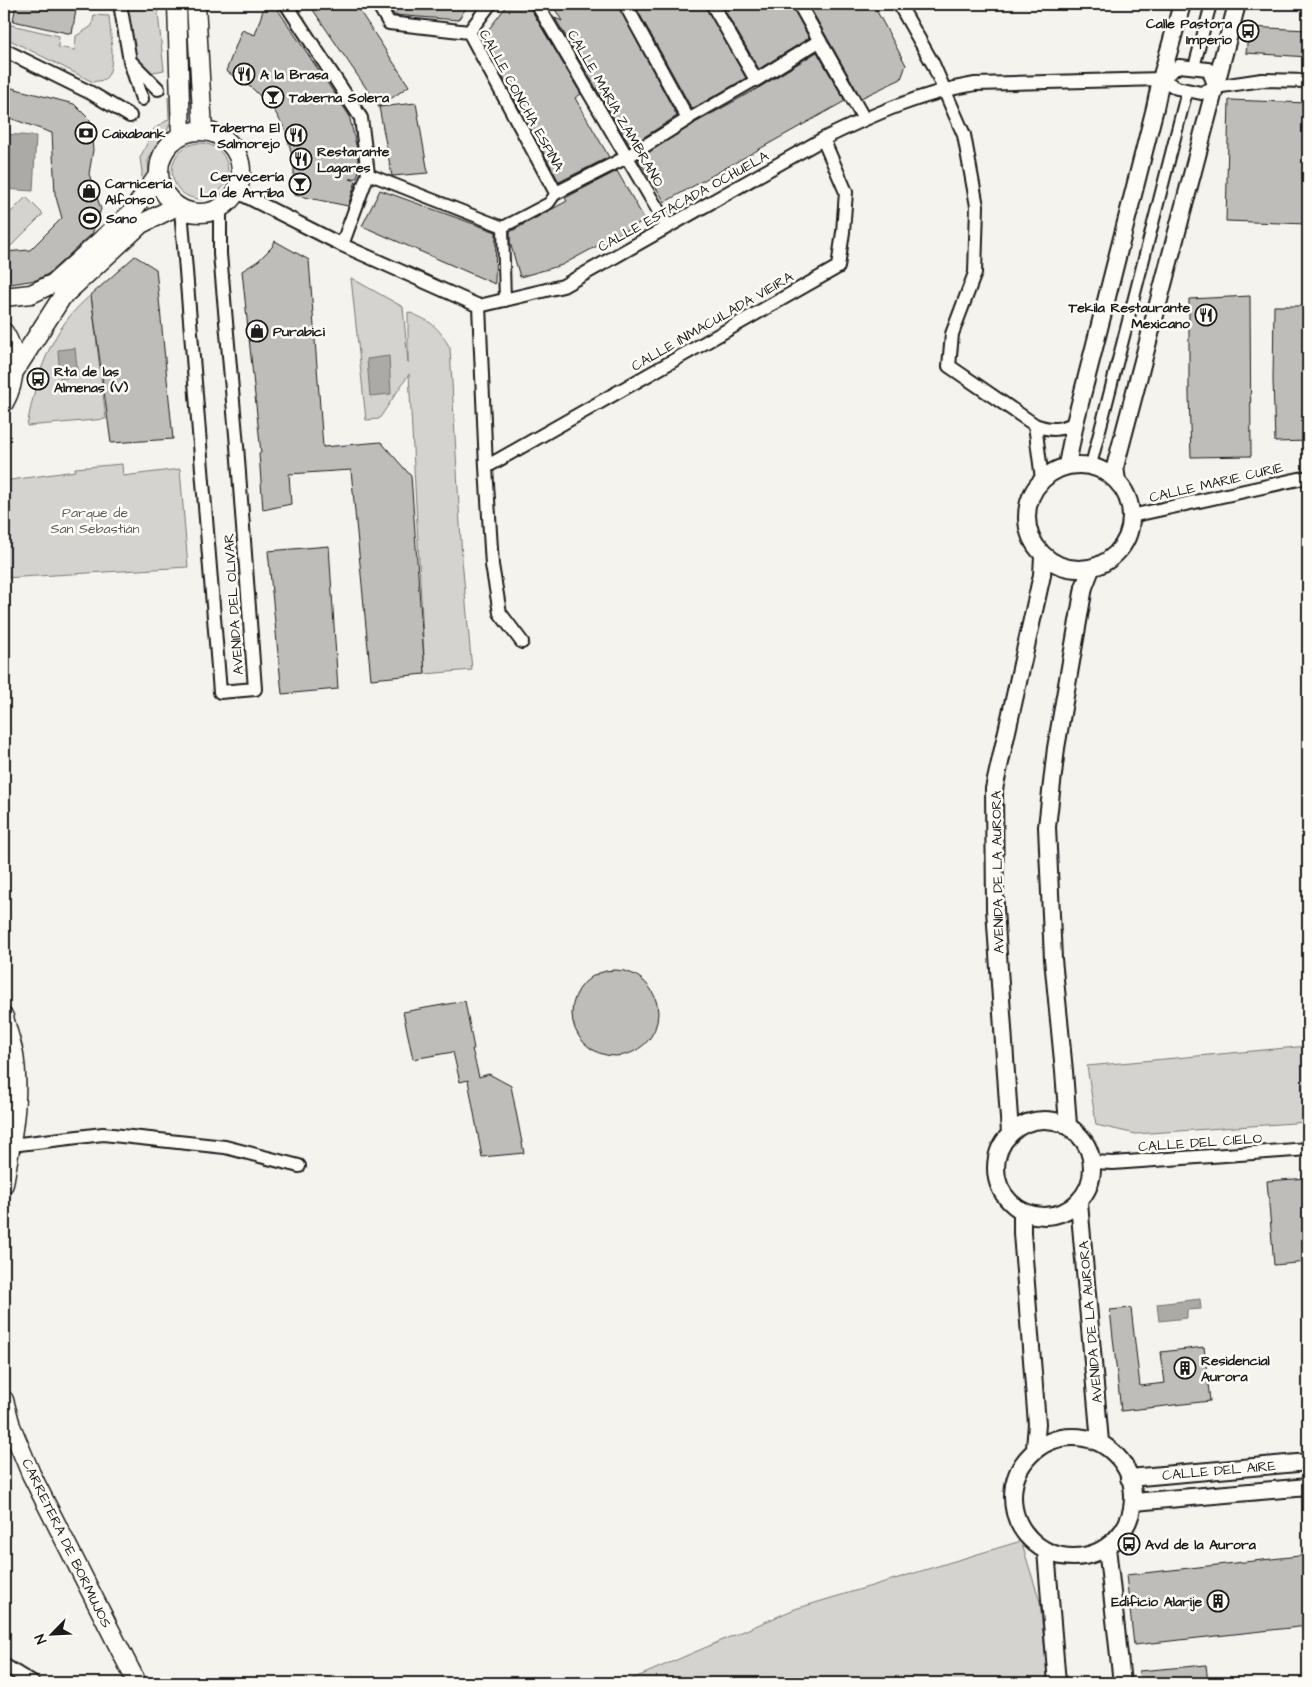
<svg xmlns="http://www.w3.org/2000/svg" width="1312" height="1687" viewBox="0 0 1312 1687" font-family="'Architects Daughter',sans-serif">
  <rect width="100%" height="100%" fill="#f4f3ee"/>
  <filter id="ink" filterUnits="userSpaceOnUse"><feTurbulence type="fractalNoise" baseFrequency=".02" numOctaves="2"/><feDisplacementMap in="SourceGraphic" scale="10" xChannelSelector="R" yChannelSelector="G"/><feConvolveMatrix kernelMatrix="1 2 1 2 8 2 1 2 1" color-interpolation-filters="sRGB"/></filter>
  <g filter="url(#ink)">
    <!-- green -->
    <path fill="#d4d3cf" stroke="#787876" d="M125,4H157L164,70L148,73L135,58Z
      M94,15L109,16C110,31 117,69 105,79C102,81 96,81 93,82L4,37L7,24L59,36L58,47L75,50L76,36L92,26Z
      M172,94L171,120L168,129L155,147L148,161L149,178L141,188L142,172L140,158L154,129L169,119L168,97Z
      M172 171a28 28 0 1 1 56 0a28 28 0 1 1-56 0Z
      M26,197L43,214L9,248L4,243V219Z
      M351,278L403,307L408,363V312C431,321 438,326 450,348L462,559L472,670L425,674L409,374L379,419L366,420Z
      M91,295L106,419L27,426C36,377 50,328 91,295Z
      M122,464L123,476L180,469L188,567L4,578V481L75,471V468Z
      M1308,1046V1122L1136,1134L1096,1125L1087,1066Z
      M1021,1541L1040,1602L1048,1683H623L795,1609Z"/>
    <!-- water -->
    <path fill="#abaaa6" stroke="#72716f" d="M5,134L36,136L33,191L4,189Z
      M75,348L78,378H60L58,350Z
      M389,356L391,394L370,396L367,359Z
      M1200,1299L1201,1309L1187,1310V1318L1159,1321L1157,1304Z"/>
    <!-- building -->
    <path fill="#bebdba" stroke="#1c1c1c" d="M16,4H77L72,34L13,21Z
      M265,4H274L349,115L357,149L359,170L357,178L350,179L356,181L348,206L294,195V164L286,131L274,110L252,88L226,71L242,30L255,35Z
      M309,4H355L409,86L379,107Z
      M387,4H469L458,20L394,15Z
      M508,4H524L529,6L581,94L575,98L609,157L559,182L482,38Z
      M552,4H617L677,116L630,146L555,18L562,21Z
      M634,4H704L746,78L692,109Z
      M721,4H791L809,38L759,69Z
      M808,4H873L906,65L901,79L861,98Z
      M1249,27L1308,30V57L1246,53Z
      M817,52L845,101L665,202L638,159L695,123L760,87Z
      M4,86L74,104L90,120L93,150L89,174L101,209L92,234L48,274L36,280L4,285V252L30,250L62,218L55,194L52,133L4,116Z
      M1229,100L1308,103L1307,224L1226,221Z
      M416,103L428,173L392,176L379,107Z
      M617,171L645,220L562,265L520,277L510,242V232L567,201L565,198Z
      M380,190L496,232L495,284L362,226Z
      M275,241L309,260L323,447L381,442L411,476L425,674L371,679L351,470L289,474L291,504L263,510L259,453H261L242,271L258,261L272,247Z
      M135,256L156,269L173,439L111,443L91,295Z
      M1250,296L1251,456L1191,457L1189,395V299Z
      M1274,306H1308V441L1275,442L1273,380Z
      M329,546L338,689L282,694L268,551Z
      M572 1013a43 43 0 1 1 86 0a43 43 0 1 1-86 0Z
      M465,1001L474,1049H472L479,1077L489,1074L511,1086L524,1153L482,1157L468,1080L460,1082L453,1052L413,1059L403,1012Z
      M1308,1178V1262L1274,1265L1267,1181Z
      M1131,1308L1140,1386L1165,1383L1161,1352L1204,1347L1210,1401L1121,1411L1110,1310Z
      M1308,1555V1626L1134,1645L1126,1575Z
      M1206,1665L1208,1683H1140L1139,1671Z"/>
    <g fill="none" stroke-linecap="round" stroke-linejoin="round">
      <!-- pedestrian casing -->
      <g stroke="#1c1c1c" stroke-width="14">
        <path id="pedestrian" d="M1194,67L1211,4
          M688,119L756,80
          M368,174L503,227
          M505,301L503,227L549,203L556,193
          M1091,465L1187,91"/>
      </g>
      <!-- minor casing -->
      <g stroke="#1c1c1c" stroke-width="16">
        <path id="minor" d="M120,4L130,61L142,99
          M286,4L361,118L368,174L342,245
          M378,4L389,23L469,32L556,193L627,157L688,119L625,4
          M537,4L668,227
          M712,4L756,80L819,41
          M799,4L864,119
          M899,4L933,64L964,135L977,206L975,273L952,334L949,366L1035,425L1042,479
          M469,32L490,4
          M4,50L91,93L130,116
          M132,63L158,89
          M1161,79L1177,88L1201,93L1215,87L1262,80L1308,81
          M1161,79L1179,66L1208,69L1215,87
          M237,192L342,245L479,306L563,286L823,139C872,115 921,93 975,84L1161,79
          M181,209L220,692L255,689L237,446L220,254V209
          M479,306L486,467L492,565L500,613L522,642
          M1035,425C1051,431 1061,430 1075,423
          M486,467L838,267L843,232L846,192L823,139
          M1131,516L1308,477
          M11,1145L103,1134L225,1147L299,1166
          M1093,1162L1113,1163L1308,1149
          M4,1665L33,1683"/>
      </g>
      <!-- tertiary casing -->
      <g stroke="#1c1c1c" stroke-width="20">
        <path id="tertiary" d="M1027 517a52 52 0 1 1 104 0a52 52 0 1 1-104 0Z
          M1067,465L1075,423L1155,108L1161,79L1182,4
          M1117,481L1115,467L1237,4
          M996 1168a48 48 0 1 1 96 0a48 48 0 1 1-96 0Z
          M1068,1125L1064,1071L1053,959L1047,827L1056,748L1084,587L1091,569
          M1010,1133L995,909L994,789L1042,575L1043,556
          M1079,1203L1100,1442
          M1022,1212V1233L1037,1424L1035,1448
          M1013 1497a60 60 0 1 1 120 0a60 60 0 1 1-120 0Z
          M1129,1478L1308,1462
          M1134,1502L1308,1487
          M1107,1547L1122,1683
          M1046,1551L1057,1683"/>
      </g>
      <!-- secondary casing -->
      <g stroke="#1c1c1c" stroke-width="21">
        <path id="secondary" d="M177,4L181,135
          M196,4L203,131
          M159 172a41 41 0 1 1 82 0a41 41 0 1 1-82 0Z
          M4,297L31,294L54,283L131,213L159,174
          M4,332C18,353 16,382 4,403
          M14,372L62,297L141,224L177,206
          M4,1017C7,1029 11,1041 14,1054C21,1097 11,1142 4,1184
          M4,1400L11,1426L31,1474L137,1683"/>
      </g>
      <!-- pedestrian -->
      <use href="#pedestrian" stroke="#fdfcf7" stroke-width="10"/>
      <!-- minor -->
      <use href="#minor" stroke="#fdfcf7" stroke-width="12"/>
      <!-- tertiary -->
      <use href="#tertiary" stroke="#fdfcf7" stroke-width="16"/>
      <!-- secondary -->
      <use href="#secondary" stroke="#fdfcf7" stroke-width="18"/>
    </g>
  </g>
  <!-- icons -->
  <defs>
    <g id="bus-ring" transform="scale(1.125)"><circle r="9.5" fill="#fdfcf7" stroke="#1c1c1c" stroke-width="1.5"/><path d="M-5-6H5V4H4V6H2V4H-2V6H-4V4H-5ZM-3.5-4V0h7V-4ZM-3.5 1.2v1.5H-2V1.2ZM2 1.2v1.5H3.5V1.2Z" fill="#1c1c1c"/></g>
    <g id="restaurant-ring" transform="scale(1.125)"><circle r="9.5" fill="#fdfcf7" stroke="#1c1c1c" stroke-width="1.5"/><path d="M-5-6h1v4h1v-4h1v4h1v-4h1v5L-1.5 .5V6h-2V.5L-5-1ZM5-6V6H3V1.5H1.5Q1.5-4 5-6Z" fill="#1c1c1c"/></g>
    <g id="bar-ring" transform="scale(1.125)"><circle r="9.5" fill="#fdfcf7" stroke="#1c1c1c" stroke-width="1.5"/><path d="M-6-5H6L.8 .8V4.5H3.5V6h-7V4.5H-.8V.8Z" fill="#1c1c1c"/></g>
    <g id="bank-ring" transform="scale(1.125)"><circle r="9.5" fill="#fdfcf7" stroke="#1c1c1c" stroke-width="1.5"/><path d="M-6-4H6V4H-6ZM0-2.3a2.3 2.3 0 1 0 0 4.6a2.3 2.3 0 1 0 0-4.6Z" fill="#1c1c1c"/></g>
    <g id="shop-ring" transform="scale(1.125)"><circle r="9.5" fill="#fdfcf7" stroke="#1c1c1c" stroke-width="1.5"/><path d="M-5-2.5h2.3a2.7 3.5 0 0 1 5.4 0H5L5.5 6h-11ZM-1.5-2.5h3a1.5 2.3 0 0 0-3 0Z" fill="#1c1c1c"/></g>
    <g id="stadium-ring" transform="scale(1.125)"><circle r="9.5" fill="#fdfcf7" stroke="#1c1c1c" stroke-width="1.5"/><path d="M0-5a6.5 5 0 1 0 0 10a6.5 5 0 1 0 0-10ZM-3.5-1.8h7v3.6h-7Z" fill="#1c1c1c"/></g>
    <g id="building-ring" transform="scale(1.125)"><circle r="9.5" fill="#fdfcf7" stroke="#1c1c1c" stroke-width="1.5"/><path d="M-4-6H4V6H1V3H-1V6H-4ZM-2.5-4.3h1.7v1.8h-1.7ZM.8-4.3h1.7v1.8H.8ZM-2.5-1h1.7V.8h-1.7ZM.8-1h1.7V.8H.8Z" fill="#1c1c1c"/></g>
  </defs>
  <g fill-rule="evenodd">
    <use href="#bus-ring" x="1248" y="31"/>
    <use href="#restaurant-ring" x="244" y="74"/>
    <use href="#bar-ring" x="273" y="97"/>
    <use href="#bank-ring" x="86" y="133"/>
    <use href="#restaurant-ring" x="296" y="135"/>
    <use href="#restaurant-ring" x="301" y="159"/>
    <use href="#bar-ring" x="300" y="184"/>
    <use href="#shop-ring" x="89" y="191"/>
    <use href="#stadium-ring" x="90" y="218"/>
    <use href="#restaurant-ring" x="1206" y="315"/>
    <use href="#shop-ring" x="257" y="331"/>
    <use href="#bus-ring" x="38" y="379"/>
    <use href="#building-ring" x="1185" y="1368"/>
    <use href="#bus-ring" x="1129" y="1544"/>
    <use href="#building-ring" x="1218" y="1601"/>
  </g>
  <g text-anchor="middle" stroke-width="5" stroke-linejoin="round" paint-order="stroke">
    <!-- poi labels -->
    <g font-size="14" font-weight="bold" fill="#1c1c1c" stroke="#fdfcf7" text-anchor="start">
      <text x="1232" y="28" text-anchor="end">Calle Pastora<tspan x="1232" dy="16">Imperio</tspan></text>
      <text x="260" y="79">A la Brasa</text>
      <text x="289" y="102">Taberna Solera</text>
      <text x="280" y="132" text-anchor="end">Taberna El<tspan x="280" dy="16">Salmorejo</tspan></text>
      <text x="102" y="138">Caixabank</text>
      <text x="317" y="156">Restarante<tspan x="317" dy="16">Lagares</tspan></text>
      <text x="284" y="181" text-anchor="end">Cervecería<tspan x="284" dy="16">La de Arriba</tspan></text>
      <text x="105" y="188">Carnicería<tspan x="105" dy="16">Alfonso</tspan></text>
      <text x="106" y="223">Sano</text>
      <text x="1190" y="312" text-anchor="end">Tekila Restaurante<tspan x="1190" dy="16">Mexicano</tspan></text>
      <text x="273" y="336">Purabici</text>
      <text x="54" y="376">Rta de las<tspan x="54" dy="16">Almenas (V)</tspan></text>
      <text x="1201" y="1365">Residencial<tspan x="1201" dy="16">Aurora</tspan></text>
      <text x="1145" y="1549">Avd de la Aurora</text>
      <text x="1202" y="1606" text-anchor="end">Edificio Alarije</text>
    </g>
    <!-- street labels -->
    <g font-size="14" fill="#1c1c1c" stroke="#fdfcf7">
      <text transform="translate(522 100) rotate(61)" y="5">CALLE CONCHA ESPINA</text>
      <text transform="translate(616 108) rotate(60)" y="5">CALLE MARÍA ZAMBRANO</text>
      <text transform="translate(683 201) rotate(-29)" y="5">CALLE ESTACADA OCHUELA</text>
      <text transform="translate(712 321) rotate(-30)" y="5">CALLE INMACULADA VIEIRA</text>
      <text transform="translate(1216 482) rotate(-13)" y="5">CALLE MARIE CURIE</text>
      <text transform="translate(233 604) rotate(-94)" y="5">AVENIDA DEL OLIVAR</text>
      <text transform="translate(997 872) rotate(-91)" y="5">AVENIDA DE LA AURORA</text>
      <text transform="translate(1200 1142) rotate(-4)" y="5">CALLE DEL CIELO</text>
      <text transform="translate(1090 1322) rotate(-95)" y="5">AVENIDA DE LA AURORA</text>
      <text transform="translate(1219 1470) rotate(-5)" y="5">CALLE DEL AIRE</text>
      <text transform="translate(67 1543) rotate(64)" y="5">CARRETERA DE BORMUJOS</text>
    </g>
    <!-- park labels -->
    <g font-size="14" fill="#5c5c5b" stroke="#fdfcf7">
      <text x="95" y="517">Parque de<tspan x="95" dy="16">San Sebastián</tspan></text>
    </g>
  </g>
  <!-- margin -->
  <rect width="1312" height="1687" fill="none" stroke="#fdfcf7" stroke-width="20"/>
  <rect x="10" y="10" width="1292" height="1667" fill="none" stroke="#1c1c1c" stroke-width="2" filter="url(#ink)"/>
  <!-- north arrow -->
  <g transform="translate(52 1634) rotate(246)" stroke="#fdfcf7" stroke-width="4" paint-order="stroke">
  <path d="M0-4L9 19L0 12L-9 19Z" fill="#1c1c1c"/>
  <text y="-8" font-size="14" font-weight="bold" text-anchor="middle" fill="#1c1c1c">N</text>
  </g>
</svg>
